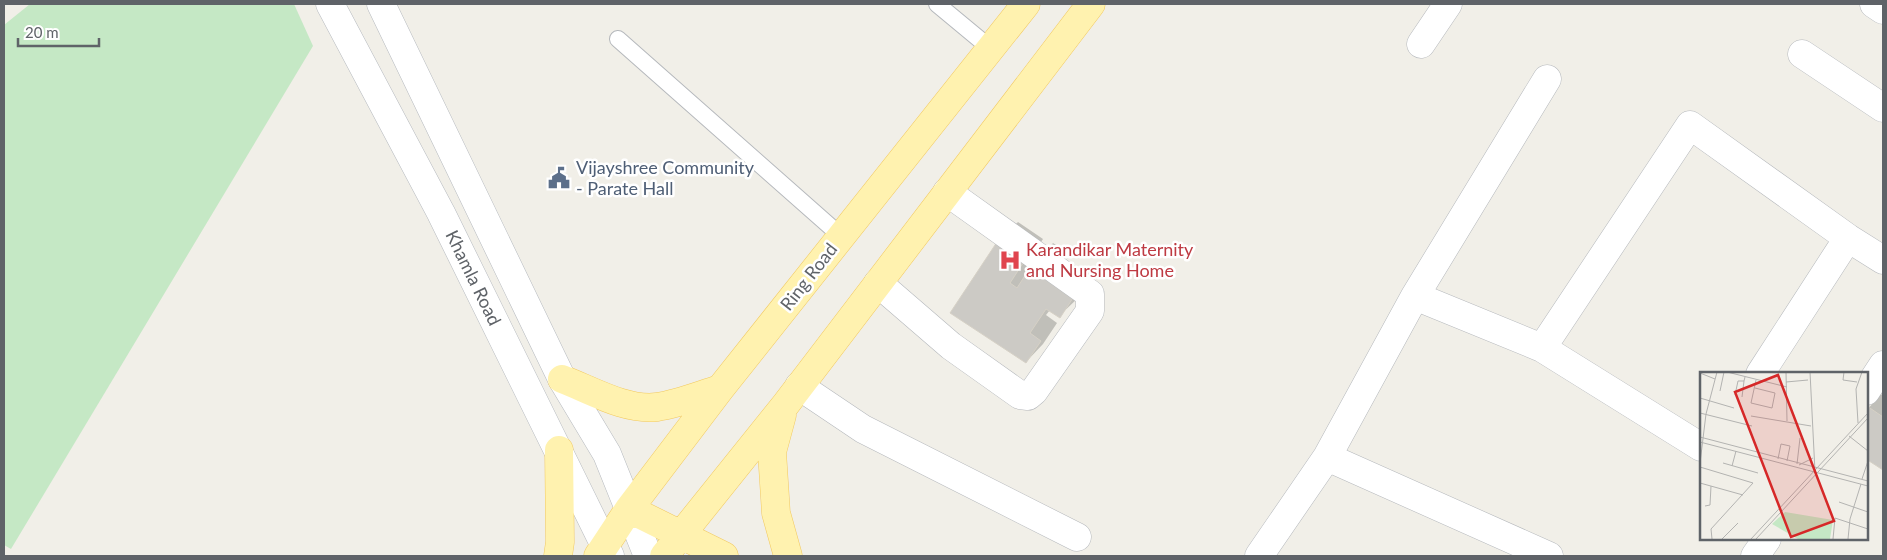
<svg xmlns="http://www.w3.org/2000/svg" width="1887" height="560" viewBox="0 0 1887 560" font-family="Lato,sans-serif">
  <rect width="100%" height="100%" fill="#f1efe8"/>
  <!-- green -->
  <path fill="#c5e8c5" d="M30,4H294L313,46L11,549L4,545V25Z"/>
  <!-- shadow -->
  <path fill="#0003" d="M1018,222L1043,239L1026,266L1031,269L1053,243L1062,249L1058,255L1083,271L1087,267L1094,272L1077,299L1059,316L1050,310L1046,315L1057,323L1043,344L1026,362L1000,239Z
    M1881,394L1883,396V469L1866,457V411Z"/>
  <!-- building -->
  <path fill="#cccac5" stroke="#d6d1c6" d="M999,239L1027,257L1010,283L1017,288L1035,260L1078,290L1060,318L1046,309L1030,333L1041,341L1026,363L950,313Z
    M1867,406L1883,417V470L1866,459Z"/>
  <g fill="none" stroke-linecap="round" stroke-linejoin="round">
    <!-- lane casing -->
    <g stroke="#b5b8bc" stroke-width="18">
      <path id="lane" d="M937,4L990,48
        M618,39L841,236"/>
    </g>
    <!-- street casing -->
    <g stroke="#b5b8bc" stroke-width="29">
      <path id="street" d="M1874,4L1883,10
        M1421,44L1448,4
        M1802,54L1883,108
        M878,283L951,346L1020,395L1028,396L1034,391L1090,311V294L947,192
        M1415,296L1542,348
        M1760,374L1848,238
        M799,386L863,429L1077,537
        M1866,391L1883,365
        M1701,447L1542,348L1690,125L1848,238L1883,260
        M1327,457L1549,556
        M1259,556L1327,457L1415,296L1547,79
        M1755,556L1767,539"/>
    </g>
    <!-- secondary casing -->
    <g stroke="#b6babf" stroke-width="29">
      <path id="secondary" d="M330,4L441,213L610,556
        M381,4L562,379L607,454L648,556"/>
    </g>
    <!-- primary casing -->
    <g stroke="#f2c960" stroke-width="29">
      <path id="primary" d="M562,379C591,390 626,411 657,407C678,404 700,395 720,389
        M782,415L772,452L776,513L788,556
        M629,509L724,556
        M558,556L560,542L559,450
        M598,556L629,509L720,389L1026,4
        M664,556L786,404L1091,4"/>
    </g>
    <!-- lane -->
    <use href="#lane" stroke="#fff" stroke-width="16"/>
    <!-- street -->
    <use href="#street" stroke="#fff" stroke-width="28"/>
    <!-- secondary -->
    <use href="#secondary" stroke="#fff" stroke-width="28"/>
    <!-- primary -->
    <use href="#primary" stroke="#fff2af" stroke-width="28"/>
  </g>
  <!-- icons -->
  <defs>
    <g id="civic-bare" transform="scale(1.725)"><path d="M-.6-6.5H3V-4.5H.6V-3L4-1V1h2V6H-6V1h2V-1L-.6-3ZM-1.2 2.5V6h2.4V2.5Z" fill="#5c6f8a" stroke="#fff" stroke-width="2.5" paint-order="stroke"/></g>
    <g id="hospital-bare" transform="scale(1.725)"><path d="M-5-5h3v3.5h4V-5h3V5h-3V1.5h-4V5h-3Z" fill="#e0444e" stroke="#fff" stroke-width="2.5" paint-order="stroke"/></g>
  </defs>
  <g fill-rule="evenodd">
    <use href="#civic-bare" x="559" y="178"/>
    <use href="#hospital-bare" x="1010" y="260"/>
  </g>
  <g text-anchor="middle" stroke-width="5" stroke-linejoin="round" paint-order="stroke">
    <!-- service labels -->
    <g font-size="18" fill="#4e5e75" stroke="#fff" text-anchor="start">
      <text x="576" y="174">Vijayshree Community<tspan x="576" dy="21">- Parate Hall</tspan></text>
    </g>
    <!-- health labels -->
    <g font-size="18" fill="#be3a42" stroke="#fff" text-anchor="start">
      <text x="1026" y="256">Karandikar Maternity<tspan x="1026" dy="21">and Nursing Home</tspan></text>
    </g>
    <!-- street labels -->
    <g font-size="18" fill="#5f6368" stroke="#fff">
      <text transform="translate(809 277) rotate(-52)" y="6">Ring Road</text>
      <text transform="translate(473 278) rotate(64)" y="6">Khamla Road</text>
    </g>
  </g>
  <!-- overview -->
  <g transform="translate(1700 372)">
    <rect width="168" height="168" fill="#f1efe8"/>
    <path d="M85,140L133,148L130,167H98L72,152Z" fill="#c5e8c5"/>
    <path fill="none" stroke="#b3b3b1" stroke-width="1" d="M27,0L87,15M86,0L87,49M110,0L115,100M144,0L143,8L157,10M0,1L15,7M86,10L108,8M55,16L75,21L72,36L51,31L56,8M20,19L24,0M35,23L38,9H44L45,5M42,25L44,9M0,26L34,36M0,41L52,54M51,44L111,54M158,51L156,17L162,0M149,64L168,79M0,65L168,109M0,70L168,114M78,87L81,72L90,74L87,89M0,91L6,42L17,0M23,91L58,101M97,92L100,66M99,93L113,86M32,94L36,79M0,95L53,111L11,157L12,167M162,107L168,89M0,111L43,123M139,130L168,140M5,134L10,133L11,114M22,167L38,151M51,167L168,41M56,167L168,46M133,167L135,146L168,157M148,167L150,147L161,112"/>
    <path fill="#d62828" fill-opacity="0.15" stroke="#d62828" stroke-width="2.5" d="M78,3L134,149L91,165L35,20Z"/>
    <rect width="168" height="168" fill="none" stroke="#5f6368" stroke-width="2.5"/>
  </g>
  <!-- border -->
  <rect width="1887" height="560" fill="none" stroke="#5f6368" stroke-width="10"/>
  <!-- scale -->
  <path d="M18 38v8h81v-8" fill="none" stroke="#5f6368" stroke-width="2.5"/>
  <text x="25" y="38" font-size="15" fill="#5f6368" stroke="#ffffff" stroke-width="4" paint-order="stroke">20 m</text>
</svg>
